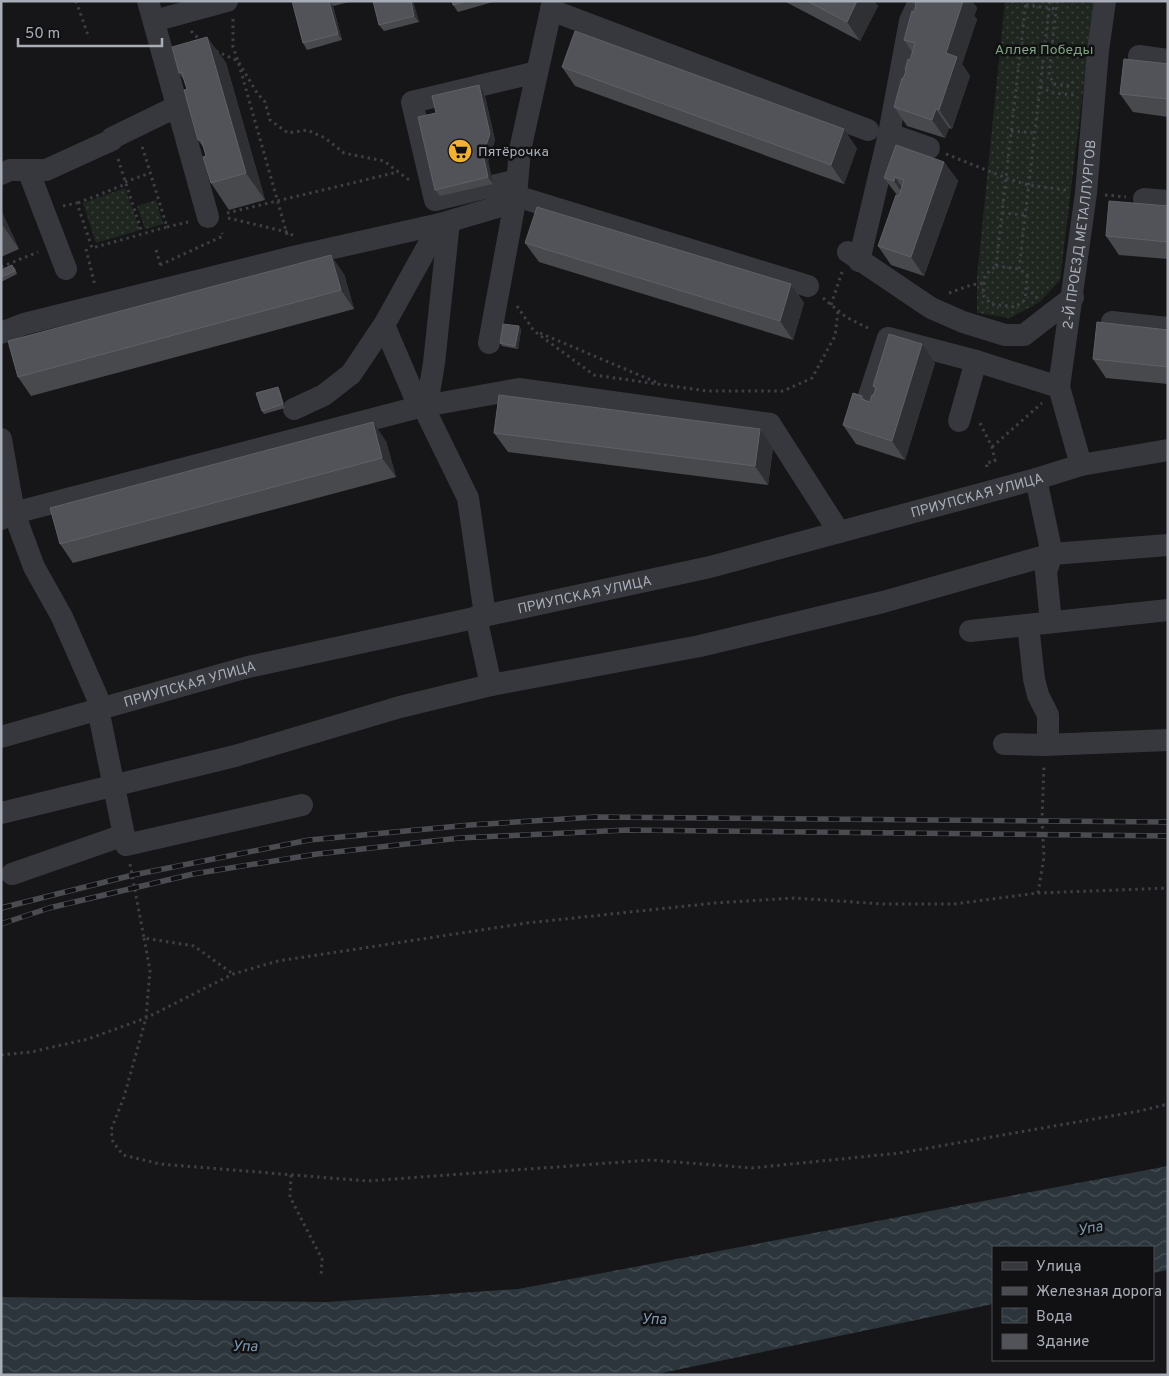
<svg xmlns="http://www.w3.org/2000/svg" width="1169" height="1376" viewBox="0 0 1169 1376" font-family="Overpass,sans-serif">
  <defs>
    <pattern id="grass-dots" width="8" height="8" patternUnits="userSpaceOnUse" patternTransform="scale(1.25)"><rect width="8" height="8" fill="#1e261f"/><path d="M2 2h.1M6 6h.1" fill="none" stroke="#3c433d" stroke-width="1.8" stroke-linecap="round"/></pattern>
    <pattern id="water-waves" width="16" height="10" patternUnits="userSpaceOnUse" patternTransform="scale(1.25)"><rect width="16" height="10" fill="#2c353c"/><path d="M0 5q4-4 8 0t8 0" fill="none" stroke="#485056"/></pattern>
  </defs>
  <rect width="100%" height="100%" fill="#161618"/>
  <!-- grass -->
  <path fill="url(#grass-dots)" d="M1005,1H1094L1060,280L1040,302L1010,318L977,313V277Z
    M125,188L140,230L96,243L83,203Z
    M156,200L163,224L145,229L137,206Z"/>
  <!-- water -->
  <path fill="url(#water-waves)" d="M1168,1166V1270L1153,1273V1247H993V1304L652,1375H1V1297L327,1302L518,1289Z"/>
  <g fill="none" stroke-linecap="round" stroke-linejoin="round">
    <!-- path -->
    <path stroke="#3d3f44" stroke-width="3" stroke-dasharray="2.5 4" stroke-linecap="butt" d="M76,1L89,38
      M1057,1L1049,75L1054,84L1070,86L1075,79
      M1026,5L1057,9
      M233,19V47L238,61L288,238
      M191,31L201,41
      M216,51L238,61L257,93L265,102L270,120L288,133L307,130L325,138L344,153L384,161L409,180
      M1040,87L1054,93L1075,95
      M1011,131L1035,133
      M946,154L1006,178L1028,185L1066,190
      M118,159L142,233
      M125,182L150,173
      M1105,195L1126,197
      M78,203L126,184
      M63,206L77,203L92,248L167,227L142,146
      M227,213L398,172
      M1002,213L1025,215
      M228,218L287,232L294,236
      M167,227L188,222
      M86,249L95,286
      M156,250L161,267
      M160,265L223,236L222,233
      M996,266L1026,1
      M996,266L1019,269L1027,275L1025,300L1015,307L991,304L983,295L985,275Z
      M1,267L38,252
      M1019,269L1050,1
      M1027,287L1038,299
      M949,293L971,285L984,283
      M823,298L846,317L870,329
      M831,305L842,272
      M517,306L534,331L594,375L707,391H783L812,378L835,336L838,311
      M540,333L658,383
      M980,423L992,447L995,461L986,463L988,471
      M992,447L1042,403
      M130,864L144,938L194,946L233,974
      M1038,893L1044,857L1042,820L1044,765
      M144,938L150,970L146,1018L124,1097L111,1130L113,1142L123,1155L160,1164L367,1181L650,1160L752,1168L900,1153L1140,1111L1168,1104
      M1,1055L31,1052L88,1039L146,1018L233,974L278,961L527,923L715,903L794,898L883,904H954L1038,893L1168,888
      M291,1175L290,1197L322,1259L321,1277"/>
    <!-- minor -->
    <g stroke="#37383d" stroke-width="22">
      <path d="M148,1L208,217"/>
      <path d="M551,10L868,130"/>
      <path d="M154,21L227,1"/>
      <path d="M1139,56L1168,60"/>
      <path d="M889,134L929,148"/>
      <path d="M28,170L66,269"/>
      <path d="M1,174L10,170H46L112,140V138L186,102"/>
      <path d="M517,180L435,200L412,102L537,72"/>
      <path d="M516,196L808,286"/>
      <path d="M1144,199L1168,201"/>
      <path d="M848,252L931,308L963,322L1005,335H1024L1073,297"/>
      <path d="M859,261L889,134L910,21L919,2L918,1"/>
      <path d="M1112,322L1168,328"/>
      <path d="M384,325L419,407"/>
      <path d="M1,333L24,324L293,257L440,224L514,202"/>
      <path d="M489,343L516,196L520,150L553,1"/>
      <path d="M867,402L888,338L976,361L1059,387"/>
      <path d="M427,405L434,363L449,222"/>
      <path d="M423,406L468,498L485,615"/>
      <path d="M294,409L324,395L351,374L384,325L440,224"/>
      <path d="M959,421L976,361"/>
      <path d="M1,439L14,513L34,567L62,617L102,708"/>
      <path id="s1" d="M1081,465L1059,387L1086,193L1098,51L1105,1"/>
      <path d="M1036,479L1052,554L1046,572L1051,622"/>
      <path d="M1,519L14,513L419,407L519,389L770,424L839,532"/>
      <path d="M476,617L491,685"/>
      <path d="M1028,625L1034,679L1038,695L1048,715V744"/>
      <path d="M970,631L1168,610"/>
      <path d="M98,709L126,845L302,805"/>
      <path id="s2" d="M1,737L248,667L710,567L1036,479L1081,465L1168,450"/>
      <path d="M1004,744L1044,745L1168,740"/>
      <path d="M1,813L235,756L400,707L491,685L700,646L883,602L1052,554L1168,545"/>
      <path d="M12,874L124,835"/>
    </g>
    <!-- rail casing -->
    <g stroke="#4a4c52" stroke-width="5.5">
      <path id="rail" d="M1,908L133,875L309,840L470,825L595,817L1168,822
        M1,924L49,908L193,874L317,854L460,838L627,830L1168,836"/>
    </g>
    <!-- rail -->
    <use href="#rail" stroke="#111113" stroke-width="4" stroke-dasharray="11" stroke-linecap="butt"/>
  </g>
  <!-- wall -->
  <path fill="#47494d" d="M292,1H354L333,6L342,40L307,50L303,43Z
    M413,1L419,22L384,31L379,25Z
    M452,1H493V2L458,12L453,5Z
    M784,1H874L878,6L860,41Z
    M916,1H972L977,8L974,16L977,19L962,64L970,76L952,129L949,128L945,138L907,126L894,107L906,72L905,70L910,60L912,52L904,40L916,6L915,4Z
    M207,37L226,63L265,200L229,210L211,183L204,148L198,140L187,89L184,80L179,73Z
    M1168,64V117L1133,112L1120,94Z
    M562,67L857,148L844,184L575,86Z
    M484,92L495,140L488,161L493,184L440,196L435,190L436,113Z
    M944,162L958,181L924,276L891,265L878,246L897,195L884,178Z
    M1168,206V259L1119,255L1106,236Z
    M1,210L19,249L1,257Z
    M525,243L791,284L804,303L793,340L539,262Z
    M15,268L17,274L1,282V270Z
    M344,274L354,309L31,396L18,377Z
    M519,326L521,330L518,349L502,346L500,343Z
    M1168,330V384L1106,378L1093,359Z
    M935,363L905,460L856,444L843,425L862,396L866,401L870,402L875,389L873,386Z
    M280,391L285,408L264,414L262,411Z
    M760,429L773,448L768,485L508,452L494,433Z
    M386,441L396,477L73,563L60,544Z"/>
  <!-- shaded-wall -->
  <path fill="#2f3033" d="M329,1L333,6L342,40L338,34Z
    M411,1H413L419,22L414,16Z
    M857,1H874L878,6L860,41L847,22Z
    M961,1H972L977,8L974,16L977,19L962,64L970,76L952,129L939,110L946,53Z
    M207,37L226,63L265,200L246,173Z
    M479,85L484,92L495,140L488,161L493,184L488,177L483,154Z
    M936,109L949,128L945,138L932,120Z
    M844,129L857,148L844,184L831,165Z
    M944,162L958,181L924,276L911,257Z
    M895,177L908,196L907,200L894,181Z
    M1,210L19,249L1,223Z
    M331,255L344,274L354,309L341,290Z
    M791,284L804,303L793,340L780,321Z
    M519,326L521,330L518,349L515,346Z
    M922,344L935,363L905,460L892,441Z
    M278,387L280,391L285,408L283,404Z
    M373,422L386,441L396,477L382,458Z
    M760,429L773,448L768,485L755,466Z"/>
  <!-- building -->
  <path fill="#525359" stroke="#5f6168" d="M292,1H329L338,34L303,43Z
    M373,1H411L414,16L379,25Z
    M452,1H467L453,5Z
    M807,1H857L847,22Z
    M916,1H963L946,53L957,57L939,110L936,109L932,120L894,107L902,78L903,79L906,71L905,70L908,59L910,60L915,43L904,40L912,11L914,12L916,4H915Z
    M575,31L844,129L831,165L562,67Z
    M207,37L246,173L211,183L203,157L206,156L201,139L198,140L184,90L187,89L184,80L182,72L179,73L172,47Z
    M1124,59L1168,64V99L1120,94Z
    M479,85L490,134L483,154L488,177L435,190L418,117L436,113L432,96Z
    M896,145L944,162L911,257L878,246L896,195L899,196L904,180L895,177L894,181L884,178Z
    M1109,201L1168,206V242L1106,236Z
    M537,207L791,284L780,321L525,243Z
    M331,255L341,290L18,377L8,341Z
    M12,265L15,271L1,277V270Z
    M1097,322L1168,330V367L1093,359Z
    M503,324L519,326L515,346L500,343Z
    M889,334L922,344L892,441L843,425L853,393L862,396L861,399L870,402L872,395H874L876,387L873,386Z
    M278,387L283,404L262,411L256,393Z
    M499,395L760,429L755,466L494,433Z
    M373,422L382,458L60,544L50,508Z"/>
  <!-- icons -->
  <defs>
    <g id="supermarket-disc" transform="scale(1.25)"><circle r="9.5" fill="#f2b134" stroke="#111113"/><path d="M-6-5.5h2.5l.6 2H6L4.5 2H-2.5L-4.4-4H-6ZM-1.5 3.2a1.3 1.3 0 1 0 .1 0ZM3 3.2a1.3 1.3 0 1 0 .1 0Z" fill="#111"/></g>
  </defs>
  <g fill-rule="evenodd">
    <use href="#supermarket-disc" x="460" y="151"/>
  </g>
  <g text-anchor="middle" stroke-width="5" stroke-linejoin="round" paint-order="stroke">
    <!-- park labels -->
    <g font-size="14" fill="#7fa381" stroke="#111113">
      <text x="1044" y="54">Аллея Победы</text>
    </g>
    <!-- poi labels -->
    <g font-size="14" fill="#a8adb8" stroke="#111113" text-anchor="start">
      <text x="478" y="156">Пятёрочка</text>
    </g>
    <!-- street labels -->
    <g font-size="14" fill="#a8adb8" stroke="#111113">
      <text dy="5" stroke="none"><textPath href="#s1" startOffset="235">2-Й ПРОЕЗД МЕТАЛЛУРГОВ</textPath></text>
      <text dy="5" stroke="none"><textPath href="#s2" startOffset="1006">ПРИУПСКАЯ УЛИЦА</textPath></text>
      <text dy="5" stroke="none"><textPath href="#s2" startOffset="601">ПРИУПСКАЯ УЛИЦА</textPath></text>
      <text dy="5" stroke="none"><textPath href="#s2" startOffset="196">ПРИУПСКАЯ УЛИЦА</textPath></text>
    </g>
    <!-- water labels -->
    <g font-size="15" font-style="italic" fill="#7f9bb3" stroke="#111113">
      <text transform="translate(1090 1228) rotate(-11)" y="5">Упа</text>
      <text x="654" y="1324">Упа</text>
      <text transform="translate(245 1346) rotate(1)" y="5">Упа</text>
    </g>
  </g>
  <!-- border -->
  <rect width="1169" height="1376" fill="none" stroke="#a8adb8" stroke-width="5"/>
  <!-- legend -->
  <rect x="992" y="1246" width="162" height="115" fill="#111113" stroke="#4d4f55"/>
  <rect x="1002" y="1262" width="25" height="8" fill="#37383d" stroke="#4d4f55"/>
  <text x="1036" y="1271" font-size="15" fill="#a8adb8">Улица</text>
  <rect x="1002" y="1287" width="25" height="8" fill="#4a4c52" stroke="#4d4f55"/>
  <text x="1036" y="1296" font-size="15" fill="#a8adb8">Железная дорога</text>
  <rect x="1002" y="1308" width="25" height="15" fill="url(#water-waves)" stroke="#4d4f55"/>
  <text x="1036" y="1321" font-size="15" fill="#a8adb8">Вода</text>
  <rect x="1002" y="1334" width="25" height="15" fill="#525359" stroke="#4d4f55"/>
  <text x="1036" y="1346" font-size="15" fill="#a8adb8">Здание</text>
  <!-- scale -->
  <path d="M18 38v8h144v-8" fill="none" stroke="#a8adb8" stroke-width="2.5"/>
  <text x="25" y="38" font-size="15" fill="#a8adb8" stroke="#111113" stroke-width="4" paint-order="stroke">50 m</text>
</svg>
